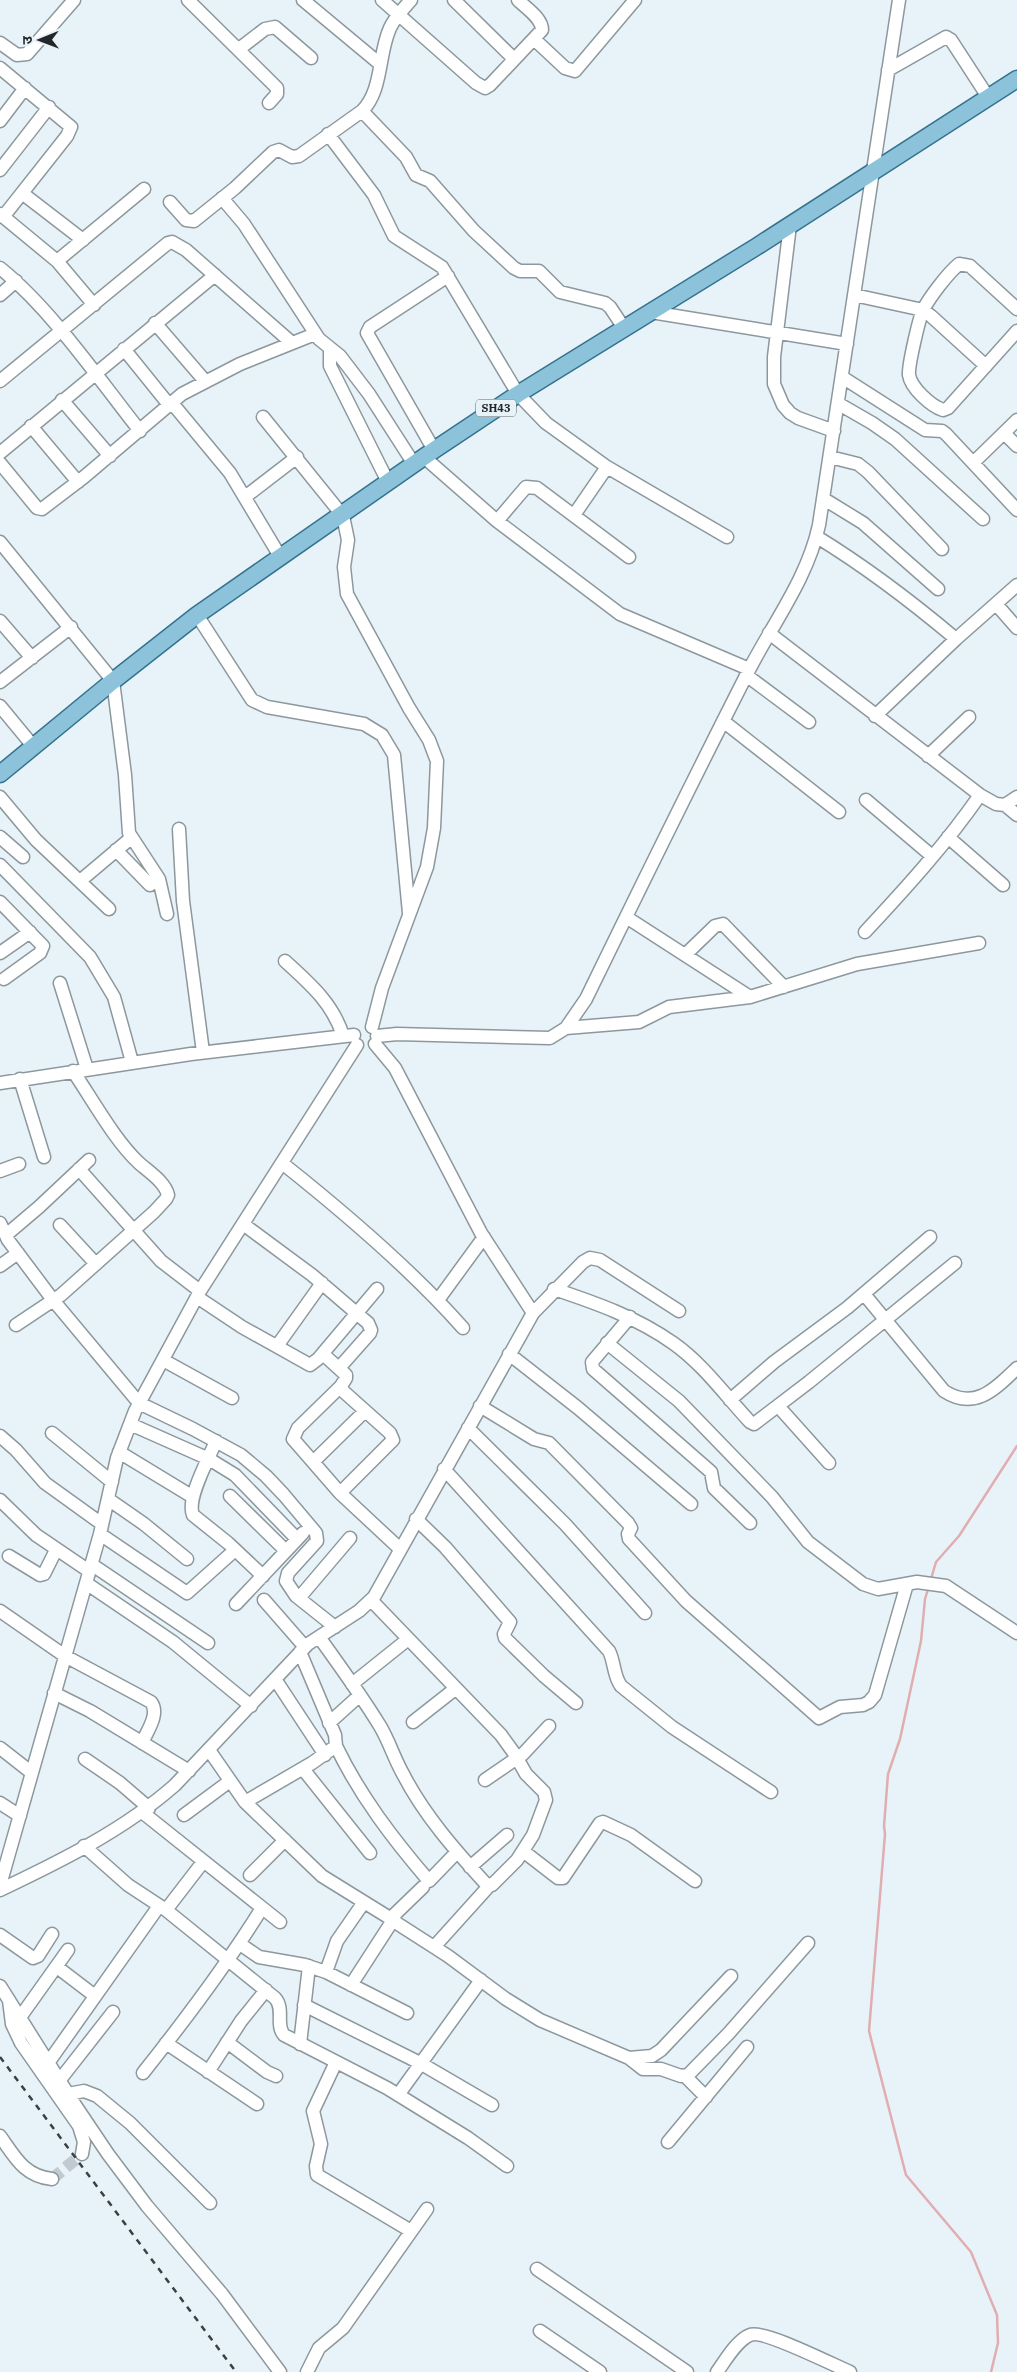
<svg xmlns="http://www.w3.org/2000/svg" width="1017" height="2372" viewBox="0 0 1017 2372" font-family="'IBM Plex Serif','Noto Sans Devanagari',serif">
  <rect width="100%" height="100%" fill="#e8f3f9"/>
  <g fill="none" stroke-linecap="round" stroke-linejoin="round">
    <!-- stream -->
    <path stroke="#e0adb0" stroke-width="2.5" d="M931,1579L936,1562L959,1536L1017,1446
      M929,1586L925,1599L921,1641L900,1739L888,1774L884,1826L885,1834L869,2031L906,2175L971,2252L997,2315L998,2343L991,2372"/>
    <!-- minor-tunnel -->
    <path stroke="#c1cad0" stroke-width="12" stroke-dasharray="12 6" stroke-linecap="butt" d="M52,2179L82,2154"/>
    <!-- minor casing -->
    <g stroke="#8d989d" stroke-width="15">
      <path id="minor" d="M188,0L277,88V94L269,103
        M303,0L380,64
        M382,0L476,83L485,88L490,85L542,30C542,18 526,8 518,0
        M454,0L514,59
        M534,39L565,68L575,71L635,0
        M0,43L17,55L27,54L74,0
        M239,49L265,29L275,27L311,58
        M0,68L71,127L67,136L3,217
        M888,70L946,37L951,40L988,97
        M362,111L406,157L416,175L430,181L474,231L514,268L520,271H539L560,292L605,303L610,307L624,328
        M0,121L25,88
        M328,134L374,195L394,236L442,267L518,394L546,423L607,467L727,537
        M0,170L49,107
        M22,193L83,240
        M222,198L244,224L319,339L340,356L369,394L414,464
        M170,202L186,220L194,221L235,188L273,152L279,150L292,157L299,156L362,111C383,90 378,54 390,28C395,17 403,9 411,0
        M0,214L57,261
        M790,225L774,357V384L783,405L790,413L798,418L834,431
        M0,268C52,310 98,378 140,431
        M0,295L16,281
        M854,295L923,310L931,316L986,366
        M94,305L57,261L144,189
        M1017,309L970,266L959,264C948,273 929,298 923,310C919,319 908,366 909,375C911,388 931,406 943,410L948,408L1017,331
        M651,312L847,344
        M155,323L205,381
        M330,348V366L388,482
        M124,349L170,406
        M842,377L925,430L942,431L946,434L1017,510
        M0,381L168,243L172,242L186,250L292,343
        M62,400L110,456
        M172,403L230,473L281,558
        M839,404L872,423L895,439L983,519
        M263,417L343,516L348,540L344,567L347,594L409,708L429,740L437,761L434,828L427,867L382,988L372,1027
        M31,426L78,482
        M1004,433L1017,446
        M434,450L367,333L370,327L448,276
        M0,453L215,275
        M424,457L497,521L526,487L537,488L629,557
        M830,457L858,464L868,472L942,549
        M974,462L1017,420
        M0,463L37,508L42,509L84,477L182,394L240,364L315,334
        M245,497L297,457
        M824,499L863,523L938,589
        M574,515L607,467
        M497,521L620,614L749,669
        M817,537C866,567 912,602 956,639
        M0,542L113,681L125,775L129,833L159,879L167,914
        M996,604L1017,628
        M197,615L252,700L267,707L364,724L382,735L394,755L409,913
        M0,621L32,658
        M769,633L980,795L996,804L1005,805L1017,797
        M746,675L809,722
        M0,682L71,627
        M0,706L33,746
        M875,716L956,639L1017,585
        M723,721L839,812
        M928,756L969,717
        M0,797L36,840L109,909
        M866,800L932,856
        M1005,805L1017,815
        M179,829L183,901L203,1052
        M0,837L23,857
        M948,837L1003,885
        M116,850L150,885
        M0,865L90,957L114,997L132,1062
        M80,881L131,838
        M0,902L43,946L40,953L4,979
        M626,917L750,997
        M865,932C906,888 946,844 980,795
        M0,953L30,932
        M685,955L715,926L723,924L784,987
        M285,961C309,983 333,1003 343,1036
        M60,983L87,1069
        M566,1028L639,1022L669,1007L750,997L857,964L979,943
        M377,1036L397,1034L550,1038L566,1028L586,999C640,888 694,778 750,668C774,622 808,577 819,525L899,0
        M375,1044L395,1068L481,1233L533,1313
        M20,1079L44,1157
        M0,1083L191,1054L354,1035
        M282,1163C345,1213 410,1268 463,1328
        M79,1169L161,1261L200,1291
        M0,1171L19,1164
        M0,1223L8,1240L53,1300L139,1403L193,1429L241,1455L266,1476L284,1495L316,1533L317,1541L288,1573L286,1581L296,1596L335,1627
        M243,1224L312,1275L368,1323L371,1330L370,1333L339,1368
        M60,1225L96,1264
        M6,1235L39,1207L89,1160
        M0,1266L18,1253
        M554,1289C596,1303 636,1317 673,1343C703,1364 725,1395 750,1422L754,1424L809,1382L955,1263
        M864,1294L944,1391C975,1411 995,1389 1017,1368
        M197,1297L242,1327L310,1365L318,1359L377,1289
        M438,1300L484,1237
        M630,1317L592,1362L593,1369L711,1472L714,1488L750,1523
        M16,1325L61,1295L154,1212L166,1199L168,1195C165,1182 149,1172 139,1163C115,1141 92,1099 73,1071
        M607,1343L679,1401L772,1497L808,1542L863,1584L878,1589L917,1582L946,1586L1017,1633
        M277,1346L322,1283
        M323,1354L346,1375V1378L341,1386L343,1391L390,1433L393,1440L340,1493
        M509,1354L578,1408L691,1504
        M163,1360L232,1398
        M341,1386L298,1428L293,1439L340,1493L399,1548
        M730,1400L774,1362L847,1308L930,1237
        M480,1406L534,1439L549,1443L628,1523L631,1528L628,1534L629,1539L686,1601L819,1718L840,1707L863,1705L869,1702L875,1695L907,1584
        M778,1406L829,1463
        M130,1424L209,1459L235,1475L297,1539
        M468,1428L565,1524L645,1613
        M52,1433L112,1482
        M0,1436L16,1450L45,1483L102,1524
        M216,1441C209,1458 186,1499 193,1515L228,1543L263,1576
        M119,1452L193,1497
        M313,1462L365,1411
        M444,1469L609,1651C615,1663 613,1675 621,1686L672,1727L771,1792
        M230,1496L286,1551
        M108,1499L144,1524L187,1559
        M0,1500L36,1535L89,1571
        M416,1519L445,1547L510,1622L504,1634L505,1638L544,1676L576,1703
        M100,1534L187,1593L235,1550
        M9,1556L40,1575L44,1574L56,1550
        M91,1564L208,1643
        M86,1583L173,1642L251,1706
        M299,1598L350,1538
        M264,1600L305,1647
        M236,1604L303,1533
        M0,1611L65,1656L151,1702C160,1714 147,1731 142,1743
        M319,1637C340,1666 361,1695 380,1726C389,1741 394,1758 403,1774C424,1815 455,1850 486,1884L492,1885L517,1860L533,1835L546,1800L544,1792L526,1774L514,1753L501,1735L371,1600
        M275,1679L325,1755
        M352,1684L407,1640
        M54,1693L90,1711L189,1771
        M413,1722L455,1689
        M329,1723L360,1695
        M336,1746C360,1796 393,1839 429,1881L457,1852
        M0,1748L32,1773
        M209,1750L245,1802L322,1876L393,1920L351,1985
        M85,1759L120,1783L149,1808
        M303,1769L370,1853
        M485,1780L523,1754L549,1726
        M245,1802L312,1763L336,1746L335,1735L300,1652
        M0,1803L20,1816
        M142,1812L280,1922
        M184,1815L230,1781
        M84,1846L128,1885L166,1910L275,1998C285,2009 275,2025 284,2035L387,2088L468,2138L507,2166
        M523,1851L558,1878H563L600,1823L603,1822L631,1835L695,1881
        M470,1867L507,1835
        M250,1875L285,1840
        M0,1885L100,1534L117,1458L135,1411L200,1291L357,1045
        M423,1887L394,1915L395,1922L448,1956L506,1999L540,2020L629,2058L652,2056L661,2050L731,1976
        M0,1890C61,1861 124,1830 175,1785L308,1644L359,1611L374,1597L533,1313L583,1262L590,1258L600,1260L679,1311
        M166,1910L203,1862
        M0,1935L33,1958L38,1956L52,1934
        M240,1944L259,1957L305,1965L326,1972L407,2013
        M434,1947L489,1886
        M57,1967L95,1996
        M326,1972L337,1941L364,1902
        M0,1986L73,2102L108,2154L147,2206L222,2294L280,2372
        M9,2000L12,2024L21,2043L79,2126L84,2142L82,2154
        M304,2005L420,2063L492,2105
        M21,2016L68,1950
        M227,2042L267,2072L276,2076
        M166,2043L257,2104
        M300,2044L309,1966
        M629,2058L643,2069H661L681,2076L688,2075L729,2033L808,1943
        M336,2062L313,2111L321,2144L316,2166L317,2175L411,2231
        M48,2063L159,1906
        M208,2072L241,2021L266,1990
        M143,2073C185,2020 226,1966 262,1908
        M685,2076L706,2097
        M59,2081L113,2012
        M68,2094L84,2091L97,2096L130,2123L210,2203
        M398,2095L481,1980
        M0,2136C15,2157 24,2176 52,2179
        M668,2142L747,2047
        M537,2269L687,2372
        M540,2331L600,2372
        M307,2372L319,2348L343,2328L427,2209
        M717,2372C725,2361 737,2340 750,2335C763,2329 833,2365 850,2372"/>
    </g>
    <!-- major casing -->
    <g stroke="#35728d" stroke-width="19">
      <path id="major" d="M0,774L113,681L197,615L434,450L518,394L756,247L1017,79"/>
    </g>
    <!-- minor -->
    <use href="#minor" stroke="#fff" stroke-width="12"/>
    <!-- major -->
    <use href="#major" stroke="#8cc3db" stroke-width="16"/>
    <!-- rail -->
    <path stroke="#3b4043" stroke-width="2.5" stroke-dasharray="6 6" stroke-linecap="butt" d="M0,2057L236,2372"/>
  </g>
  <g text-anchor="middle" stroke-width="5" stroke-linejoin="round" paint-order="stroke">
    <!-- shield labels -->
    <rect fill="#e8f3f9" stroke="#5e6468" stroke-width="1" x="476" y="399.5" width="40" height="17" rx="4"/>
    <g font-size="11" font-weight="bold" fill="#23272a">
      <text x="496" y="412">SH43</text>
    </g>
  </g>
  <!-- north arrow -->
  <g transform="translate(40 40) rotate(269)" stroke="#e8f3f9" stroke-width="4" paint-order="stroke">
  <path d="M0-4L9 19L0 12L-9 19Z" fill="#23272a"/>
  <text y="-8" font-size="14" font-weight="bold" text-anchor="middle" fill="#23272a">उ</text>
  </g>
</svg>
